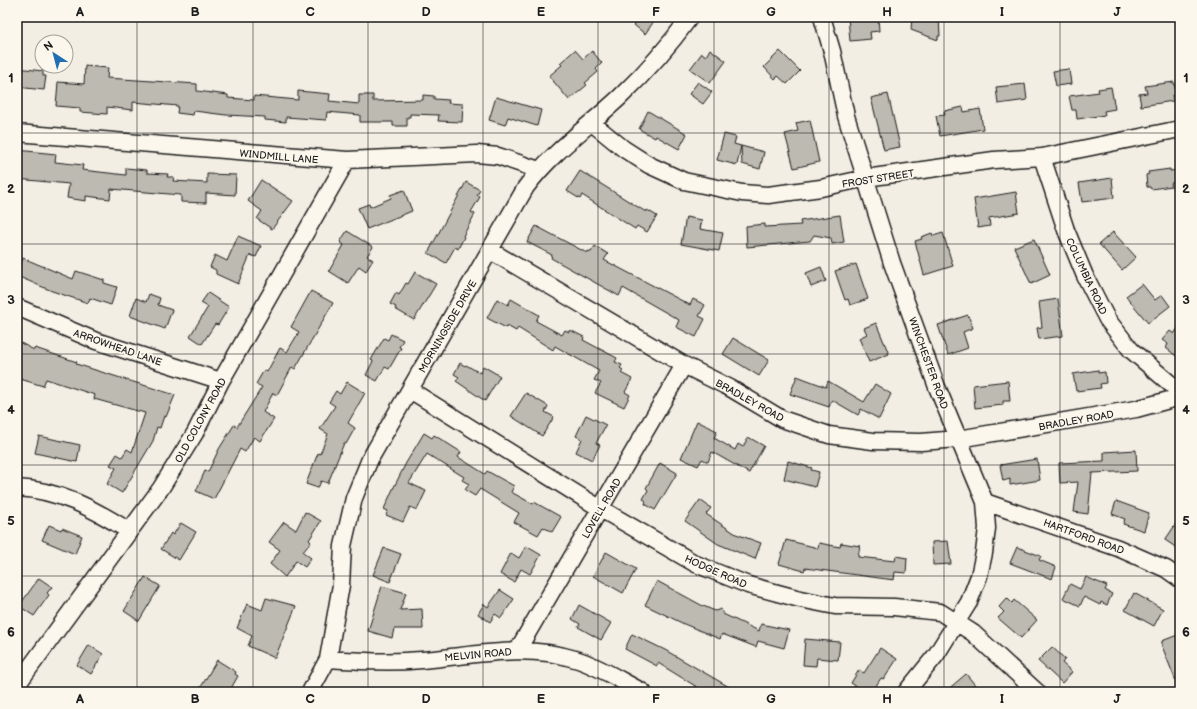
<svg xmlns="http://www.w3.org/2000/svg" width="1197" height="709" viewBox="0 0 1197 709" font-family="'Balsamiq Sans',sans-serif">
  <rect width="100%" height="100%" fill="#f2eee4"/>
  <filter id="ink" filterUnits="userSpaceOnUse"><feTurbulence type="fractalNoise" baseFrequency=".025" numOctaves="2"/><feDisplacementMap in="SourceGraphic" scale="8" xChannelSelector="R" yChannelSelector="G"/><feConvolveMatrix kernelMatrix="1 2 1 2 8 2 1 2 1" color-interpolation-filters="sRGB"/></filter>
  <g filter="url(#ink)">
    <!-- building -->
    <path fill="#bdbab1" stroke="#1c1c1c" d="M640,17H657L645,34L634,25Z
      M848,17H878L879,31L870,32L871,39L850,41Z
      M912,17H939L940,36H938V40L911,30Z
      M710,49L726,61L710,83L690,69L702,53L706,56Z
      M575,50L583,59L592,51L602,63L596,69L598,72L585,83L587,85L569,100L549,76L562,65L560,63Z
      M780,51L800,71L787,84L778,76L775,79L764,67Z
      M85,66L108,68L107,78L197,84V91L228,95V98L254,100V96L298,100V91L330,94L329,101L359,104V95H373V101L423,100V95L434,96V99L449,100L448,103L463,104L462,122L438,121L439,115L410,114V117H407V126H393V122H360V115L327,112L326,120L286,117V122L265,120V117L226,115L194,111L193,115L177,113L178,106L133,102V110L107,107V114L80,112V108L56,106L58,82L84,84Z
      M17,68L43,71V76H46L44,90L17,87Z
      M1069,69L1071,84L1056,86L1053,71Z
      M698,82L712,92L703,104L689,94Z
      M1174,82L1176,95H1172L1173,101L1141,106L1139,94L1147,93L1145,86Z
      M1025,84L1027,100L998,104L996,87Z
      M1111,87L1115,109L1104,111L1105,115L1077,119L1076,110H1072L1069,96L1099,92L1098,89Z
      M888,94L900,147L884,150L871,98Z
      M496,97L541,110L537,126L508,117L505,125L489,120Z
      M963,107L964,112L980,109L983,129L940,136L936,116L945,115L944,111Z
      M648,111L687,134L679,149L656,136L655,138L639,129Z
      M810,120L819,162L794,168L785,134L798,131L796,123Z
      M724,134L736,137L734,144L741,146L737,165L717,160Z
      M741,146L764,152L760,169L742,164Z
      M17,150L56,154L55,162L83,165L82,170L126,175V168L147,170V173L168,174L167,177H174L173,181L207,183V174L236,175L235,195L206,193V203L181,202V195L111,189L110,199L86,196V201L67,198L69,184L17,179Z
      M1170,169V171L1178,170L1179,182L1171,183L1172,186L1151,189L1150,187H1147L1146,175L1149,174L1148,172Z
      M580,171L646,212L647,210L657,216L647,232L637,226L635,229L582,195L580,199L567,191Z
      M1112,178L1114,198L1082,202L1079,183Z
      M261,180L293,201L272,229L257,219L262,211L248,201Z
      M466,182L480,190L477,195L480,197L471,212L475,214L463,236L464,237L458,249L455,247L446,263L428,253Z
      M404,190L412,211L367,229L358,208L369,204L370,207L391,198L390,195Z
      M1016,192L1019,213L989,218L990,226L978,228L974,199Z
      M840,215L844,242L832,244L831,238L814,235L810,241L747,247L746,226L765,224V227L801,225L800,221Z
      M686,217L702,220L700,229L723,233L719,251L681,244Z
      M536,226L587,253L588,251L591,252L595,246L608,254L604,260L690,305L693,299L705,305L699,316L705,319L696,337L676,327L679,320L623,288L619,296L551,258L552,255L527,242Z
      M347,231L373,247L367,256L373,260L366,271L359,266L348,283L329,271L344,245L340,242Z
      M1113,232L1136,257L1122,270L1099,244Z
      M932,233L933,236L943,233L953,266L924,275L915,241L922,239L921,237Z
      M238,236L261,246L256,257L250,255L238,284L216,274V270L210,267L215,255L227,261Z
      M1034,239L1050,275L1031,284L1014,247Z
      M23,258L73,279L76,271L104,280V283L117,287L111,305L90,298L88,303L52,291L17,276Z
      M856,264L868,299L850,305L848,299L845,300L835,271Z
      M821,267L826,281L811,287L806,273Z
      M415,272L436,284L414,320L395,309L396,307L390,304L396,293L399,295L406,283L408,284Z
      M1142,284L1155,300L1162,295L1170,306L1148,323L1126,296Z
      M311,291L333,303L295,369L292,367L277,395L273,393L263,412L274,419L260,441L254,437L245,452L240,449L214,499L196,491L205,471L208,472L219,449L234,425L237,427L262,387L256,384L264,370L267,372L280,348L287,352L299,332L291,327Z
      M208,293L229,307L218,325L215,324L202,344L190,336L208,307L201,303Z
      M149,294L160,298L158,305L172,310L165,329L130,316L136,298L146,302Z
      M497,299L508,305L511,299L539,315L536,321L562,335L565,330L569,332L570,330L584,337L583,340L617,358L615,362L622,365L620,368L623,370L621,373L632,379L625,392L630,395L624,407L595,393L601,383L594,380L599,371L555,346L553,350L518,328L516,331L507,326L506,328L487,318Z
      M1058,299L1063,336L1039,339L1037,328L1042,327L1039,302Z
      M968,315L973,328L963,332L968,348L948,355L938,325Z
      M876,323L889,354L869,362L859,338L867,334L864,328Z
      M1180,325V359L1166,348L1168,344L1162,340L1170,331L1174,334Z
      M391,334L403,340L399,347L401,348L389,369L385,367L377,381L366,375L373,361L371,360L384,338L388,340Z
      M733,338L769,360L759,376L723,354Z
      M17,341L34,350L35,348L77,362L76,364L175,395L166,417L164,416L160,428L157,427L153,441L122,493L107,484L116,468L110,465L117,454L122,457L127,449L132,452L145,413L94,399L95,395L46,379L43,386L17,378Z
      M460,363L465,366L466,365L480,373L483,366L500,376L485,401L456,381L459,377L454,374Z
      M1098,370V373L1105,372L1106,383L1100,384L1101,388L1076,391L1073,374Z
      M797,376L826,387L828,381L864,402L875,384L891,394L879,419L861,409L858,415L832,400L829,407L790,394Z
      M1008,381L1010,401H1003V405L975,408L973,385Z
      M347,382L365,393L348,423L355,428L346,444L344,443L328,483L321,481L318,488L306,484L318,453L320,454L328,434L320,429L335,406L329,402L336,391L340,394Z
      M526,393L548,406L545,412L554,417L542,436L511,416Z
      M586,415L606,425L596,443L600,445L592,460L576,452L582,439L576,436Z
      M697,421L717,431L714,438L735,450L738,444L743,447L748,437L764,446L749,473L712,452L708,462L702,459L698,466L681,458Z
      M424,433L432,438L434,435L461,452L458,457L485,474L487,471L514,486L511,492L533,504L534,502L561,517L552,532L543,527L538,535L514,522L519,513L480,489L475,496L465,490L469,484L462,480L464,477L427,454L409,483L426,491L417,510L410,507L403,522L386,515L388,511L384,509L393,489L406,463Z
      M39,436L80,445L77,462L35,453Z
      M1136,450L1137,471L1092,473L1088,514L1074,512L1078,482L1060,483L1059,463L1104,461V452Z
      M1037,459L1040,480L1010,485V479L1003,481L1000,465Z
      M788,461L812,468L811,470L819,472L815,487L784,479Z
      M660,463L677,473L655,510L645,504L646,501L643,499L648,490L646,488Z
      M700,500L711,508L706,514L736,534L761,543L755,559L718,544L685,521Z
      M1116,501L1149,513L1144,531L1123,524L1125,519L1112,514Z
      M305,512L321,521L309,540L311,542L303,552L311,558L305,567L296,561L285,577L270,564L280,550L269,542L284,522L296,530Z
      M1180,518V550L1165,540Z
      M181,523L196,532L179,560L161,549L171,533L173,535Z
      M49,525L61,530L62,528L82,536L75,554L42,540Z
      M786,540L818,548L819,543L840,547L841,543L860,546L858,557L895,561L896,556L907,558L906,573L895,572L894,580L805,568L804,571L779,564Z
      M948,541L951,564L933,565L932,542Z
      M526,546L541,555L530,574L521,569L514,582L500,574L511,553L519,558Z
      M1017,547L1041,556L1039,560L1056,567L1052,579L1010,563Z
      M384,548L401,554L390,582L373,575Z
      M606,552L636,569L623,593L593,576Z
      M145,577L160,586L139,621L124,611Z
      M1086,577L1107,586L1105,590L1112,594L1107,605L1101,602L1100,605L1084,597L1080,606L1063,598L1070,584L1080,589Z
      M39,578L52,587L47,593L49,595L34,616L19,606Z
      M657,581L701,605L715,611L721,609L723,614L759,631L761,624L789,630L784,648L758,641L756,647L722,634L720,639L684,624L645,605Z
      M382,586L406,593L400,610L422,609L423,629H394L392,638L368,631Z
      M500,590L514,599L501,618L495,614L490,622L478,614L484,604L488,607Z
      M1134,593L1163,609L1154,626L1125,610Z
      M266,598L296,606L275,658L248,646L252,636L237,628L247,604L262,610Z
      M1007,598L1012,603L1014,600L1037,620L1021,638L998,618L1004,612L999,607Z
      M579,605L611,623L601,640L578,627L580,624L572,619Z
      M632,634L665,650L738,692H705L658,663L657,666L625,649Z
      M1180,634V689H1179L1162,646V641Z
      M805,639L840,642L838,660L817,658L816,666L803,665Z
      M89,645L103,654L91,674L77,665Z
      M1052,647L1065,659L1062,663L1072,672L1062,683L1038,661Z
      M880,648L897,659L884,679L881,678L872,692H865L851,683L859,670L864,673Z
      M217,660L236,672L235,674L238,676L229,692H198Z
      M966,674L981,692H945Z"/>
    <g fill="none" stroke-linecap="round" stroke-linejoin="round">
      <!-- minor casing -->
      <g stroke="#1c1c1c" stroke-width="19">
        <path id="minor" d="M822,17L832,51L846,116L892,263L937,387L985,502L987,528L984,553L979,576L969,602L936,655L906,692
          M592,123L624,149L649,165L684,181L742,193L768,195L821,188L866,178L994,160L1042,157L1180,129
          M17,133L347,160L477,154L498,156L539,170
          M1042,157L1066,230L1085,276L1107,319L1131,350L1180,392
          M491,251L684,365L730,388L782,419L829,435L873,441L921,442L958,439L1136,409L1180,397
          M17,307L96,341L221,381
          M410,390L601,509L696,564L748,585L800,599L835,606L894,607L940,612L973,633L1037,692
          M17,488C59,490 94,509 129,531
          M985,502L1118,548L1166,569L1180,579
          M517,651L684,365
          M328,659C359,661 390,663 422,660C473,656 524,643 575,659C599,666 621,681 643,692
          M17,685L161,488L195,433L221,381L347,160
          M310,692L328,659L341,585L343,546L354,498L370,459L526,187C552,152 588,127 620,97C646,72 669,46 690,17"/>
      </g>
      <!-- minor -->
      <use href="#minor" stroke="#fbf7ec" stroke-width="16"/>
    </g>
  </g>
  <!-- grid -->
  <path fill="none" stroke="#1c1c1c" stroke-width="1" stroke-opacity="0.55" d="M137,17V692M253,17V692M368,17V692M483,17V692M598,17V692M714,17V692M829,17V692M944,17V692M1060,17V692M17,133H1180M17,244H1180M17,354H1180M17,465H1180M17,576H1180"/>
  <g text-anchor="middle" stroke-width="3.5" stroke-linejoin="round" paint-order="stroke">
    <!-- street labels -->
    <g font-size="10" fill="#1c1c1c" stroke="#fbf7ec">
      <text transform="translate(279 156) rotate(5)" y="4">WINDMILL LANE</text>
      <text transform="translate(878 178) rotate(-9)" y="4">FROST STREET</text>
      <text transform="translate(1087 276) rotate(65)" y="4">COLUMBIA ROAD</text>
      <text transform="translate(447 326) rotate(-60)" y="4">MORNINGSIDE DRIVE</text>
      <text transform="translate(118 347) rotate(19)" y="4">ARROWHEAD LANE</text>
      <text transform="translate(929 363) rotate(70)" y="4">WINCHESTER ROAD</text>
      <text transform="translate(750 400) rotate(29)" y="4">BRADLEY ROAD</text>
      <text transform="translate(200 420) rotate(-61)" y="4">OLD COLONY ROAD</text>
      <text transform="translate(1076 420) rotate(-10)" y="4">BRADLEY ROAD</text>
      <text transform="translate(601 508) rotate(-60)" y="4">LOVELL ROAD</text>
      <text transform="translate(1084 536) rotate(20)" y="4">HARTFORD ROAD</text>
      <text transform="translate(716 571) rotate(24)" y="4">HODGE ROAD</text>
      <text transform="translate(478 654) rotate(-5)" y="4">MELVIN ROAD</text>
    </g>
  </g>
  <!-- margin -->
  <rect width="1197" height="709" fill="none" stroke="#fbf7ec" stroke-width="44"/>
  <!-- north arrow -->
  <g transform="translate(54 54) rotate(324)"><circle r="19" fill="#fbf7ec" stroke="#a29f99"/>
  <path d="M0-3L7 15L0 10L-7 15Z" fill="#1f6fb2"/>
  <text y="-6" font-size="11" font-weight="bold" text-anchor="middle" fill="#1c1c1c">N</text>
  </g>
  <rect x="22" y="22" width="1153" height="665" fill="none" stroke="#1c1c1c" stroke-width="1.5"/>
  <g font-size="13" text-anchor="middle" font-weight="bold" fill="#1c1c1c">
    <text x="80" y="16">A</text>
    <text x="195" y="16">B</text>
    <text x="310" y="16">C</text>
    <text x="426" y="16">D</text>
    <text x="541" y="16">E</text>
    <text x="656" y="16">F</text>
    <text x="771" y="16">G</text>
    <text x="887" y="16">H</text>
    <text x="1002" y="16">I</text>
    <text x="1117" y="16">J</text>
    <text x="11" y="82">1</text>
    <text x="1186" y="82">1</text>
    <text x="11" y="193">2</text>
    <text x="1186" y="193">2</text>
    <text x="11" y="304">3</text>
    <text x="1186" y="304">3</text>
    <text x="11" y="414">4</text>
    <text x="1186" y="414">4</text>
    <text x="11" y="525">5</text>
    <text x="1186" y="525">5</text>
    <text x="11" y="636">6</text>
    <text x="1186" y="636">6</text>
    <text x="80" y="703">A</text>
    <text x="195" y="703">B</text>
    <text x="310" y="703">C</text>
    <text x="426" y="703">D</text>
    <text x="541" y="703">E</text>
    <text x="656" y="703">F</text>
    <text x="771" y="703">G</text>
    <text x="887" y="703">H</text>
    <text x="1002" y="703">I</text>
    <text x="1117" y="703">J</text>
  </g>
</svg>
